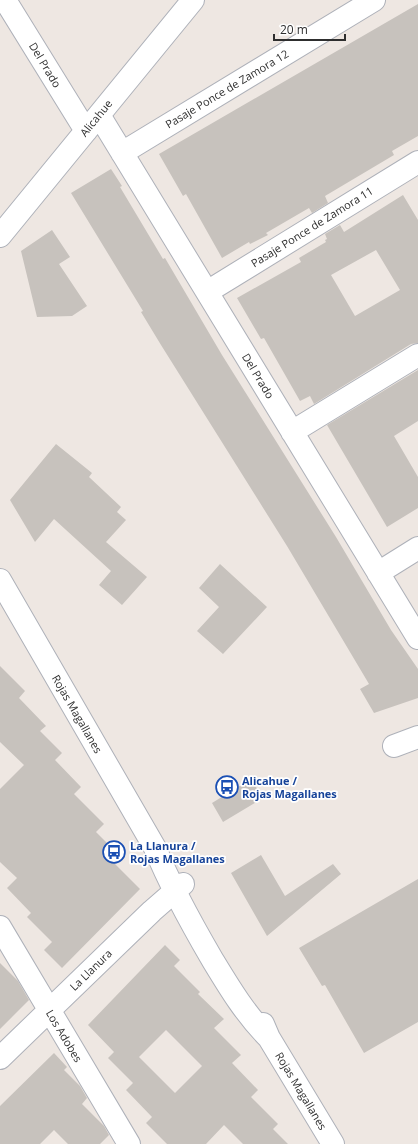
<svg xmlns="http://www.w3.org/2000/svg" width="418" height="1144" viewBox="0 0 418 1144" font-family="'Open Sans',sans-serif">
  <rect width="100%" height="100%" fill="#eee7e2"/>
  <!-- building -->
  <path fill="#c7c2bd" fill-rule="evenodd" d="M418,4V136L392,151L394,155L325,196L328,203L312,213L309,208L266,233L268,235L250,244L249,242L222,258L186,194L183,196L159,154Z
    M111,169L122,186L120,187L163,259L165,258L222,355L336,537L391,630L418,669V698L374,713L360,689L369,684L287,546L161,345L141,312L143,311L71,193Z
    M403,195L418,220V343L411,344L314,404L310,396L300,401L264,338L261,339L237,298L301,262L299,258L326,242L325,240L327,239L325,234L340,225L344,232ZM376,250L400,290L355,316L331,275Z
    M52,230L70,257L59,264L87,306L72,316L37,317L21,251Z
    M418,370V421L394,436L418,477V508L387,527L327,425Z
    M56,444L92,473L89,477L121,507L117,512L126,520L106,542L147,577L122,605L99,585L111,571L54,519L35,542L10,500Z
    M220,564L267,607L223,654L197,631L219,607L199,588Z
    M0,666L25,691L19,698L46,726L40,731L62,753L55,760L81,787L74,794L104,824L96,832L121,857L115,864L140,889L62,968L44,950L52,942L27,917L31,913L7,888L17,878L0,862V789L24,765L0,742Z
    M251,779L263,798L223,822L212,803Z
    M261,855L285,896L333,864L341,874L267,936L231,873Z
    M418,879V1022L364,1053L325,985L322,986L299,948Z
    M165,945L180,960L174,966L200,992L198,994L224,1019L214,1028L241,1055L232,1063L258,1090L251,1097L278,1124L273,1129L288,1144H243L224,1125L206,1144H167L146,1123L152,1117L126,1090L133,1083L108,1058L114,1052L88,1025ZM166,1030L202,1066L175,1093L139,1057Z
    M0,963L18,981L29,1000L0,1029Z
    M54,1053L67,1067L64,1070L80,1086L87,1098L82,1104L104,1126L109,1135L100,1144H68L54,1130L40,1144H0V1106Z"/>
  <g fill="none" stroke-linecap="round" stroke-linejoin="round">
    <!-- minor casing -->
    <g stroke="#aeb1b9" stroke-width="24">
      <path id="minor" d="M5,0L86,131
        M99,115L418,638
        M122,153L374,0
        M0,236L193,0
        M207,292L418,162
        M292,432L418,355
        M378,573L418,548
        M0,580L155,848C171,887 191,923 212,959C229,987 245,1014 269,1038
        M394,746L418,737
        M0,927L129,1144
        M263,1024L269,1038L333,1144
        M0,1058L152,911L183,884"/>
    </g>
    <!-- minor -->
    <use href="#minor" stroke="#fff" stroke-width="22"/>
  </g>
  <!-- icons -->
  <defs>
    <g id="bus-ring" transform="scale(1.15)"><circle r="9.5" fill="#fff" stroke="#1a4fb4" stroke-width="1.5"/><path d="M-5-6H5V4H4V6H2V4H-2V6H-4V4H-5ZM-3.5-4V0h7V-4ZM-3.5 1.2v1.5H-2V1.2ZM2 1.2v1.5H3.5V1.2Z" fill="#1a4fb4"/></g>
  </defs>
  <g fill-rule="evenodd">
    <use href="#bus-ring" x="227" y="787"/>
    <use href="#bus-ring" x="114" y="852"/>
  </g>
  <g text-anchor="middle" stroke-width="3.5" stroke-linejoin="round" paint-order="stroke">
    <!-- street labels -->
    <g font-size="11" fill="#2e2e2e" stroke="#fff">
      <text transform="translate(45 65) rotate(59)" y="4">Del Prado</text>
      <text transform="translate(227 89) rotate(-31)" y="4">Pasaje Ponce de Zamora 12</text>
      <text transform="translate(96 118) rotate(-51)" y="4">Alicahue</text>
      <text transform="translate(312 227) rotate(-32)" y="4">Pasaje Ponce de Zamora 11</text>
      <text transform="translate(258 376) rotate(59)" y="4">Del Prado</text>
      <text transform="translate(77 714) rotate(60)" y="4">Rojas Magallanes</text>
      <text transform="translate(91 970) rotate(-44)" y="4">La Llanura</text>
      <text transform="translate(64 1036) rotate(59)" y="4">Los Adobes</text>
      <text transform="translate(301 1091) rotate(59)" y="4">Rojas Magallanes</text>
    </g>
    <!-- transit labels -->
    <g font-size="11" font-weight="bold" fill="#164399" stroke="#fff" text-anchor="start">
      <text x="242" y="785">Alicahue /<tspan x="242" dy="13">Rojas Magallanes</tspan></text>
      <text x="130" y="850">La Llanura /<tspan x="130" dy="13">Rojas Magallanes</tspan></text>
    </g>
  </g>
  <!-- scale -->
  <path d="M274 34v6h71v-6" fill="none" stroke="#2e2e2e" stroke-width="2"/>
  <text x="280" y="34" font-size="12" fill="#2e2e2e" stroke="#ffffff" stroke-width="3" paint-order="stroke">20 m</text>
</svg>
